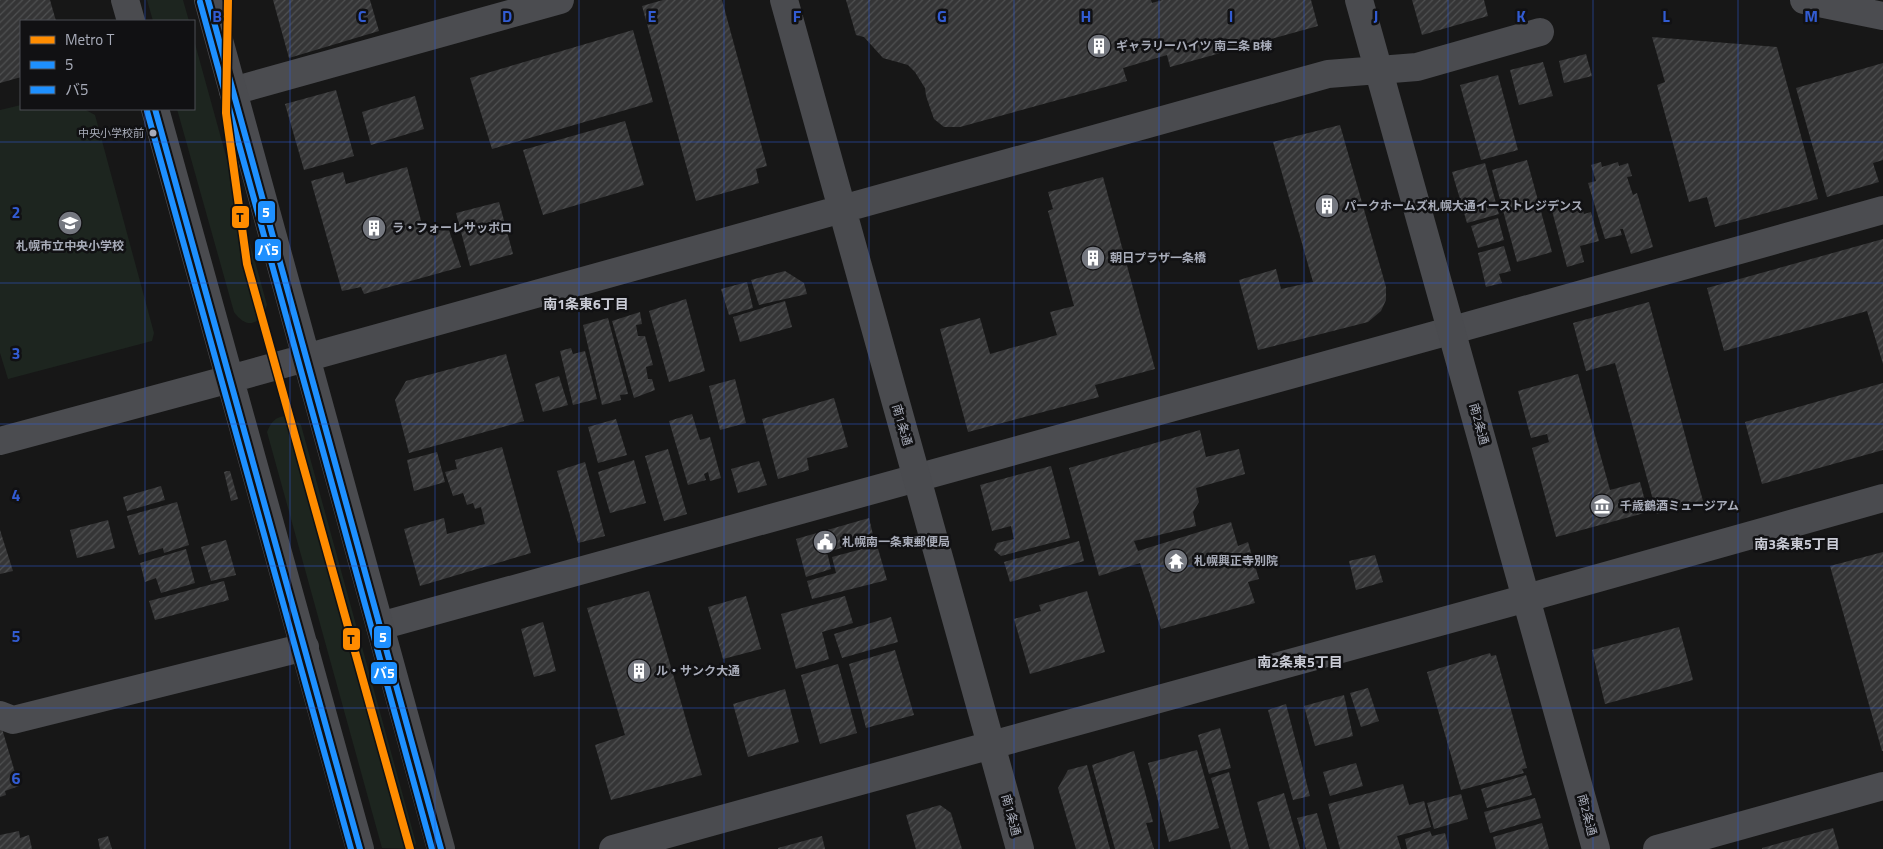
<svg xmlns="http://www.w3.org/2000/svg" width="1883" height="849" viewBox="0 0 1883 849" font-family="'Titillium Web','Noto Sans JP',sans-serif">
  <defs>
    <pattern id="building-hatch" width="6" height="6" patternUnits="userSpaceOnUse" patternTransform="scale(1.25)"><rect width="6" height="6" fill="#353536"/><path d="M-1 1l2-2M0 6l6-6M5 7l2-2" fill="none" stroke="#4f5051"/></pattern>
  </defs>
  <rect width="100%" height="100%" fill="#171717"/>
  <!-- green -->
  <path fill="#1d251f" d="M147,0H183L189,21H153Z
    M194,40L267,305C260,325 247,330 234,312L177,109H194Z
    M21,105V109H84L95,115L154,333L152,341L8,379L0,353V110Z
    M286,416L293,417L301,425L416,843L414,849L382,848L267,432C271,422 275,417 286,416Z"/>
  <!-- building -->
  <path fill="url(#building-hatch)" d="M0,0H50L56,21H21V77L0,83Z
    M273,0H370L379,31L289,58Z
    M663,0H722L767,166L756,169L759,183L696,201L642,6Z
    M846,0H1151L1152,3L1162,0H1311L1318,26L1170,67L1167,55L1123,68L1127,81L960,127H944L934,119L926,96L925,88L915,72L908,65L883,58L864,37L856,35Z
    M1412,0H1484L1488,16L1422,35Z
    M633,30L653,102L492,149L470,78Z
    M1652,37L1777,47L1818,199L1715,227L1707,197L1689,202L1657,85L1665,82Z
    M1586,54L1592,76L1564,83L1559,61Z
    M1543,62L1553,96L1519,105L1510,70Z
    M1883,63V160L1873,163L1879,182L1827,197L1796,88Z
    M1498,75L1518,150L1481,160L1460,85Z
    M336,90L354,156L304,170L285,104Z
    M415,96L424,129L371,145L362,112Z
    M625,121L644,185L543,215L523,150Z
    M1340,125L1386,287V300L1381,311L1368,322L1258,350L1239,280L1276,269L1281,289L1313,282L1273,142Z
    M1527,160L1552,252L1517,262L1492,170Z
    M1601,162L1602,167L1618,162L1619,166L1628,163L1632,176L1627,177L1633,195L1637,193L1653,247L1631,254L1623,229H1620L1622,235L1605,239L1588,183L1596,181L1591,165Z
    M1485,163L1499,214L1467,223L1452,172Z
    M407,167L424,232L447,224L461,267L364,294L361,287L342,291L311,181L343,172L346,184Z
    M1103,177L1155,369L1095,385L1099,397L968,432L940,329L980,318L990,354L1057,335L1050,312L1074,306L1048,211L1053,209L1048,192Z
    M1580,199L1584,214L1591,212L1599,241L1580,246L1584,262L1567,267L1551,207Z
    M499,202L513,254L470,266L456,213Z
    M1498,218L1504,240L1478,248L1471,226Z
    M1883,239V364L1867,311L1724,351L1707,288Z
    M1504,246L1511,271L1499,274L1502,283L1486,287L1478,253Z
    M785,271L804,283L807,294L759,305L751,280Z
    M747,282L753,308L729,315L721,289Z
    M686,299L705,371L669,382L649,311Z
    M785,301L792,327L740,342L733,317Z
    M1649,302L1703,501L1657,514L1615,363L1586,371L1573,323Z
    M640,312L642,324L636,325L638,336H645L653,365L646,367L648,379H652L655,390L634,398L612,321Z
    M608,318L628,394L620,395L621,400L602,405L583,325Z
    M571,348L573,354L585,351L597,399L573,405L560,351Z
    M506,354L524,421L409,453L395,400L406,381Z
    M1578,374L1610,490L1640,482L1648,512L1556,537L1532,448L1549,442L1547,434L1531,438L1518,391Z
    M559,376L568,405L543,412L535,384Z
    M735,379L746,423L720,430L709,386Z
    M1883,383V450L1762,484L1745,422Z
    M834,398L848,447L807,458L809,470L778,479L762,419Z
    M692,414L700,440L710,437L721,478L710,481L708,472L704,474L706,480L688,485L669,421Z
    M616,419L627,455L598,463L588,427Z
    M1200,430L1206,457L1239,449L1245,474L1196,488L1199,502L1193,512L1196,526L1134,541L1138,551L1231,522L1238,546L1248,542L1259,579L1248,582L1255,603L1161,629L1140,563L1099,576L1069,468Z
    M502,447L531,553L420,586L404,529L444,518L447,534L485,524L481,507L475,509L473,503L467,505L463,493L453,496L445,472L457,469L455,460Z
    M668,449L687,514L664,521L645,456Z
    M437,452L445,482L414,491L407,460Z
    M634,460L646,503L610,513L598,472Z
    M759,461L767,485L738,493L731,469Z
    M585,462L605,536L578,543L557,471Z
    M1051,466L1070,538L1001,556L994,550L997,543L1014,539L1011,526L992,531L980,485Z
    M227,471H230L238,499L231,501L224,472Z
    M161,486L165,500L127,511L123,497Z
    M177,502L189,545L164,553L163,548L139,555L127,516Z
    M869,518L874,539L827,552L831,569L806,577L796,539Z
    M108,520L115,548L77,558L70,530Z
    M0,530L13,571L0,574Z
    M226,540L236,575L211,581L201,547Z
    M1079,541L1084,561L1010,582L1004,562Z
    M877,545L887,580L812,599L807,581L836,573L832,557Z
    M186,549L195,583L161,593L156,578L145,582L140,563Z
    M1883,552V751H1882L1830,566Z
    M1375,555L1383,582L1356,590L1349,561Z
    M224,581L229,600L155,620L149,601Z
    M649,591L702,775L611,800L595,745L625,735L587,608Z
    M1087,591L1105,652L1030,674L1014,619L1041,611L1039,605Z
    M746,596L761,649L723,659L708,607Z
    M845,596L853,623L822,632L829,659L796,669L781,614Z
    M891,617L898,642L842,658L834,634Z
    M543,622L556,671L534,677L521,629Z
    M1679,627L1693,680L1605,704L1592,650Z
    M895,650L914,715L866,728L849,664Z
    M1490,653L1491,656L1496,655L1527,768L1522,769L1524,773L1461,790L1427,672Z
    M838,664L857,733L820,744L801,675Z
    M1368,688L1379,721L1361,727L1350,693Z
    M785,689L799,742L748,757L733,704Z
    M1344,695L1353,736L1315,746L1304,706Z
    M1286,704L1310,796L1293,800L1268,710Z
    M0,722L19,786L5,791L6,795L0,797Z
    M1220,728L1231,768L1209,774L1198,735Z
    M1197,750L1219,828L1169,842L1148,763Z
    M1134,751L1153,822L1146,823L1154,849H1115L1092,765Z
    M1356,763L1363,786L1330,796L1323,772Z
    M1087,765L1110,849H1076L1058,788L1068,770Z
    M1229,772L1249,849H1231L1211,778Z
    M1526,775L1532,795L1487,808L1481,789Z
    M1403,784L1409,805L1424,801L1431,827L1397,836L1401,849H1340L1328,804Z
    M1284,793L1300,849H1270L1257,802Z
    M1461,794L1468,819L1434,829L1427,803Z
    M1535,798L1541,818L1490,833L1484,812Z
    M940,805L951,813L962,849H916L906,815Z
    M1317,813L1327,849H1306L1297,818Z
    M1542,823L1549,849H1496L1493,837Z
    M1833,828L1839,849H1762V848Z
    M19,831L20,838L29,835L32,849H0V835Z
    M1430,831L1432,836L1445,833L1449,849H1407L1405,839Z
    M108,836L112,849H100L98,839Z
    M822,836L825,849H778V848Z"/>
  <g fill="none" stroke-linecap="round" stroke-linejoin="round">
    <!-- street -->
    <path stroke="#4b4c50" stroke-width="28" d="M1804,0L1883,16
      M233,91L560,0
      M0,441L230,379
      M380,626L1453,330L1883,210
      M0,715L13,720L305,647
      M1657,849L1883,786"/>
    <!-- secondary -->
    <path stroke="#4a4b4f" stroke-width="28" d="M125,0L131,21
      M208,0L441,849
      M784,0L1020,849
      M1359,0L1596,849
      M155,109L360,849
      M230,379L1328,74L1417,67L1540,32
      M613,849L1527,598L1883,498"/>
    <!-- bus-1 casing -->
    <g stroke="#111113" stroke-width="10">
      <path id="bus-1" d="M208,0L441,849
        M155,109L360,849"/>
    </g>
    <!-- bus-2 casing -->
    <g stroke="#111113" stroke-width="10">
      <path id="bus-2" d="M200,2L432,849
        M147,111L351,849"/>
    </g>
    <!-- bus-1 -->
    <use href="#bus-1" stroke="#1e90ff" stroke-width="6"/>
    <!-- bus-2 -->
    <use href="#bus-2" stroke="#1e90ff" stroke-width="6"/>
    <!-- metro-1 casing -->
    <g stroke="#111113" stroke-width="11">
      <path id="metro-1" d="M228,0L226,113L247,264L410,849"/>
    </g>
    <!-- metro-1 -->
    <use href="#metro-1" stroke="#ff8c00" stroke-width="8"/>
  </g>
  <!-- grid -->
  <path fill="none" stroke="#325cd3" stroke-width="1" stroke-opacity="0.55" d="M145,0V21M290,0V849M435,0V849M579,0V849M724,0V849M869,0V849M1014,0V849M1159,0V849M1304,0V849M1448,0V849M1593,0V849M1738,0V849M145,109V849M0,142H1883M0,283H1883M0,424H1883M0,566H1883M0,708H1883"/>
  <!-- icons -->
  <defs>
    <g id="building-disc" transform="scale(1.25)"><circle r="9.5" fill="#757880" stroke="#111113"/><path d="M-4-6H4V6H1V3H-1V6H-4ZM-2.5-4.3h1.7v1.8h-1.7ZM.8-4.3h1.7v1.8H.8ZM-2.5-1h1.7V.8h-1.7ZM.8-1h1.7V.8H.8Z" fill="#fff"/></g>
    <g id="school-disc" transform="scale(1.25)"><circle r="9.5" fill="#757880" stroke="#111113"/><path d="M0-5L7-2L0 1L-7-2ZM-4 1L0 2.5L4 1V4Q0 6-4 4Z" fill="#fff"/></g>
    <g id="museum-disc" transform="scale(1.25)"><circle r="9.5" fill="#757880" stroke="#111113"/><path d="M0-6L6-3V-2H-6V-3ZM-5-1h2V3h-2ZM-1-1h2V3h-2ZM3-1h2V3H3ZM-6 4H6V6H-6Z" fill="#fff"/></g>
    <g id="civic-disc" transform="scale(1.25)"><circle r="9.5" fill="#757880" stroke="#111113"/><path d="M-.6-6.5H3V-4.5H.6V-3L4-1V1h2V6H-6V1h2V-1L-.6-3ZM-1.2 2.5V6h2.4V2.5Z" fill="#fff"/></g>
    <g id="temple-disc" transform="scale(1.25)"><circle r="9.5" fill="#757880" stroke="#111113"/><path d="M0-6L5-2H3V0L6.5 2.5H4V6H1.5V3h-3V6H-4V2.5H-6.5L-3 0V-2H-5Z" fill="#fff"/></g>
  </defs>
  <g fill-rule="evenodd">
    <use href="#building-disc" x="1099" y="46"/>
    <use href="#building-disc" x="1327" y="206"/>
    <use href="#school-disc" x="70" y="223"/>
    <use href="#building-disc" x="374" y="228"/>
    <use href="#building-disc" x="1093" y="258"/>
    <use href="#museum-disc" x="1602" y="506"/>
    <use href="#civic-disc" x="825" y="542"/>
    <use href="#temple-disc" x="1176" y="561"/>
    <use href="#building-disc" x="639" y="671"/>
  </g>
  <!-- markers -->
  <circle fill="#a8acb9" stroke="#111113" stroke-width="2" cx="153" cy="133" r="4.5"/>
  <g text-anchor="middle" stroke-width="5" stroke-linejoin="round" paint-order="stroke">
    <!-- bus labels -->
    <g font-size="11" fill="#a8acb9" stroke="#111113" text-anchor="end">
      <text x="144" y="137">中央小学校前</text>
    </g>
    <!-- poi labels -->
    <g font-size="12" font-weight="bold" fill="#a8acb9" stroke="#111113" text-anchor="start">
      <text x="1116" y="50">ギャラリーハイツ 南二条 B棟</text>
      <text x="1344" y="210">パークホームズ札幌大通イーストレジデンス</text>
      <text x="392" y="232">ラ・フォーレサッポロ</text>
      <text x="70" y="250" text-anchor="middle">札幌市立中央小学校</text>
      <text x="1110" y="262">朝日プラザ一条橋</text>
      <text x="1620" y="510">千歳鶴酒ミュージアム</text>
      <text x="842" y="546">札幌南一条東郵便局</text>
      <text x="1194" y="565">札幌興正寺別院</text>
      <text x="656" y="675">ル・サンク大通</text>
    </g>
    <!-- street labels -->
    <g font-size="12" fill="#a8acb9" stroke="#111113">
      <text transform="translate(1479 424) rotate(75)" y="4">南2条通</text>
      <text transform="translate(902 425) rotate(74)" y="4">南1条通</text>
      <text transform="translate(1011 815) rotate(75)" y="4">南1条通</text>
      <text transform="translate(1587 815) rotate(75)" y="4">南2条通</text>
    </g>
    <!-- neighbourhood labels -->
    <g font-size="14" font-weight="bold" fill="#c9cbd5" stroke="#111113">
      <text x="586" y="309">南1条東6丁目</text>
      <text x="1797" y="549">南3条東5丁目</text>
      <text x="1300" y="667">南2条東5丁目</text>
    </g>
  </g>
  <g font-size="16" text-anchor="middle" font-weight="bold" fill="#325cd3" stroke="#111113" stroke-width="5" stroke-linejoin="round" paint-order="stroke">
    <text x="217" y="22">B</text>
    <text x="362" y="22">C</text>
    <text x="507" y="22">D</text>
    <text x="652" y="22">E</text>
    <text x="797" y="22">F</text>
    <text x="942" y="22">G</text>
    <text x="1086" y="22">H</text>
    <text x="1231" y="22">I</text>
    <text x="1376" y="22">J</text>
    <text x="1521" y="22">K</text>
    <text x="1666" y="22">L</text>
    <text x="1811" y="22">M</text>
    <text x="16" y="218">2</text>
    <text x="16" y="359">3</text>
    <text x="16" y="501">4</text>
    <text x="16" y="642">5</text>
    <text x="16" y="784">6</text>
  </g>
  <g stroke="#111113" stroke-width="2">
    <rect x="257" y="200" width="19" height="24" rx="5" fill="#1e90ff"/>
    <rect x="231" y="205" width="19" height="24" rx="5" fill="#ff8c00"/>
    <rect x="254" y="238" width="28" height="24" rx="5" fill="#1e90ff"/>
    <rect x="373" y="625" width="19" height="24" rx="5" fill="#1e90ff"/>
    <rect x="342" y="627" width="19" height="24" rx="5" fill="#ff8c00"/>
    <rect x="370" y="661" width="28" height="24" rx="5" fill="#1e90ff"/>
  </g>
  <g font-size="14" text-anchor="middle" font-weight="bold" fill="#fff">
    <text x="266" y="217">5</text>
    <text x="268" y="255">バ5</text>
    <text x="383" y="642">5</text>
    <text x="384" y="678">バ5</text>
  </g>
  <g font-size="14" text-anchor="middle" font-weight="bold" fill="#111">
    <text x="240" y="222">T</text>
    <text x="351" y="644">T</text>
  </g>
  <!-- legend -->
  <rect x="20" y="20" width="175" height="90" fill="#111113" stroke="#4d4f55"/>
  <rect x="30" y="36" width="25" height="8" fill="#ff8c00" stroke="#4d4f55"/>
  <text x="65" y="45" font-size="15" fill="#a8acb9">Metro T</text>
  <rect x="30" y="61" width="25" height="8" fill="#1e90ff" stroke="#4d4f55"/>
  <text x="65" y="70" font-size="15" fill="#a8acb9">5</text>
  <rect x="30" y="86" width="25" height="8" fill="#1e90ff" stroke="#4d4f55"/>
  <text x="65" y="95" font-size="15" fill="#a8acb9">バ5</text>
</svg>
